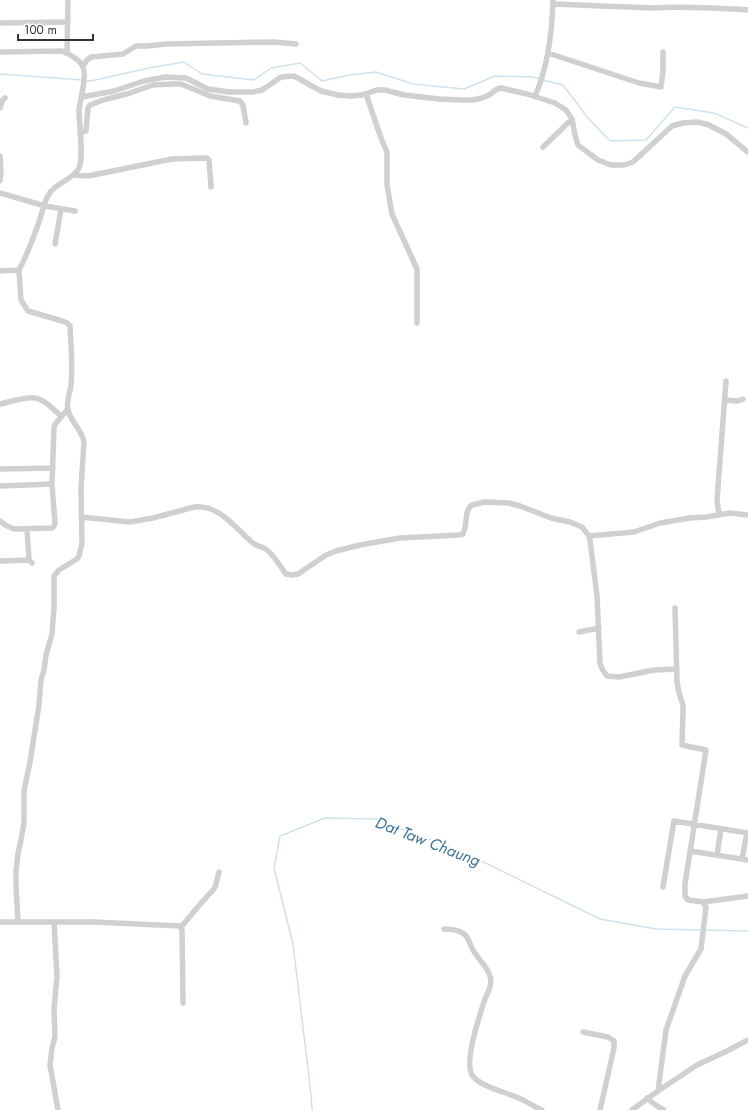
<svg xmlns="http://www.w3.org/2000/svg" width="748" height="1110" viewBox="0 0 748 1110" font-family="Jost,sans-serif">
  <rect width="100%" height="100%" fill="#fff"/>
  <g fill="none" stroke-linecap="round" stroke-linejoin="round">
    <!-- stream -->
    <path stroke="#cfe2ee" stroke-width="1.5" d="M0,74L82,80
      M543,80L563,85L588,118L610,141L646,140L675,107L714,113L748,128
      M86,81H91L149,68L184,62L202,74L254,80L271,68L300,63L322,81L350,75L376,72L413,84L464,89L495,76L533,77L540,79
      M312,1110L311,1094L293,944L274,868L280,836L325,818L376,819L465,853L600,919L656,929L748,931"/>
    <!-- minor -->
    <path stroke="#d0d0d0" stroke-width="5.5" d="M553,4L653,8C684,6 716,8 748,10
      M1,23L68,22
      M0,52L62,51C69,54 78,58 82,65C88,75 80,99 79,110C79,124 84,157 79,168C72,181 55,183 49,194C44,201 42,214 39,222C33,239 27,255 19,270L0,271
      M67,53L68,0
      M548,53L639,83L661,87L663,71V52
      M83,66L87,60L91,57L123,54L136,46H147L166,44L274,42L296,44
      M366,94L381,138L387,152V185L392,214L417,269V323
      M535,96C548,67 552,34 553,1
      M82,97L114,91L144,81L165,77L186,78L208,89L229,92H253L262,90L281,77L294,76L321,91L338,95L351,96L362,95L377,90H385L404,95L439,99L462,100H473L482,98L489,95L497,89L501,88L527,94L555,103L566,110L572,119L575,135L578,145L598,160L611,165H624L633,162L672,126L683,123L697,122L709,125L726,134L748,152
      M0,108L2,101L5,98
      M80,133L86,131L88,108L90,105L103,100L127,94L153,85L170,84H181L210,96L240,101L243,105L246,123
      M543,147L572,119
      M0,156L1,172L0,181
      M73,175L88,176L172,159L207,158L209,160L211,187
      M0,193L45,206L75,211
      M55,244L61,209
      M725,400L738,401L743,399
      M0,404C11,402 31,394 41,400C48,403 55,411 61,416
      M0,469L53,468
      M0,486L52,484
      M719,515L717,500L726,381
      M81,517L130,522L153,518L194,507C219,504 235,528 253,543C256,546 260,546 264,548C274,554 279,565 286,574L292,575L298,574L326,555L336,551L360,545L400,538L459,535L463,534L465,528L467,513L469,508L472,505L485,502L509,503L520,506L551,518L570,522L582,527L589,536L590,540L597,596L600,663L602,669L607,676L619,677L654,670L677,669
      M0,521L5,525L14,529L52,528L54,526L55,523L52,484L54,427L56,423L68,409
      M27,529L29,560L32,563
      M589,536L634,532L660,523L690,518L706,517L730,513L748,515
      M0,561L29,560
      M579,632L599,628
      M690,851L748,860
      M717,855L721,829
      M742,859L747,833
      M663,887L674,821L748,833
      M703,902L748,896
      M0,922H94L180,926L182,930L183,1003
      M18,922L16,886V872L18,853L20,845L24,823V791L30,762L39,705L41,680L44,670L46,655L52,634L54,607V576L59,570L77,559L79,556L82,543L81,488L84,442C82,429 70,422 68,409C66,401 70,393 71,385C73,366 71,345 70,326L67,323L62,321L28,311L21,300L19,270
      M54,922L57,976L54,1009L55,1037L52,1048L50,1065L58,1110
      M181,927L202,902L214,889L216,884L219,872
      M444,929C453,929 464,930 468,939C470,943 471,947 473,950C478,959 487,966 490,976C493,985 487,993 484,1002C479,1017 464,1062 472,1075C479,1087 510,1093 523,1100C530,1103 534,1107 542,1110
      M583,1032L608,1037L614,1041V1048L600,1110
      M658,1091L666,1030L685,976L701,949L706,907L703,902L688,900L685,896V884L706,750L682,745L683,712V705L679,693L677,682L675,608
      M647,1098L654,1104L664,1110
      M632,1110L658,1091L697,1065L727,1051L748,1040"/>
  </g>
  <g text-anchor="middle" stroke-width="4" stroke-linejoin="round" paint-order="stroke">
    <!-- water labels -->
    <g font-size="16" font-style="italic" fill="#3f7597" stroke="#fff">
      <text transform="translate(428 841) rotate(21)" y="6">Dat Taw Chaung</text>
    </g>
  </g>
  <!-- scale -->
  <path d="M18 34v6h75v-6" fill="none" stroke="#333333" stroke-width="2"/>
  <text x="24" y="34" font-size="12" fill="#333333" stroke="#ffffff" stroke-width="3" paint-order="stroke">100 m</text>
</svg>
